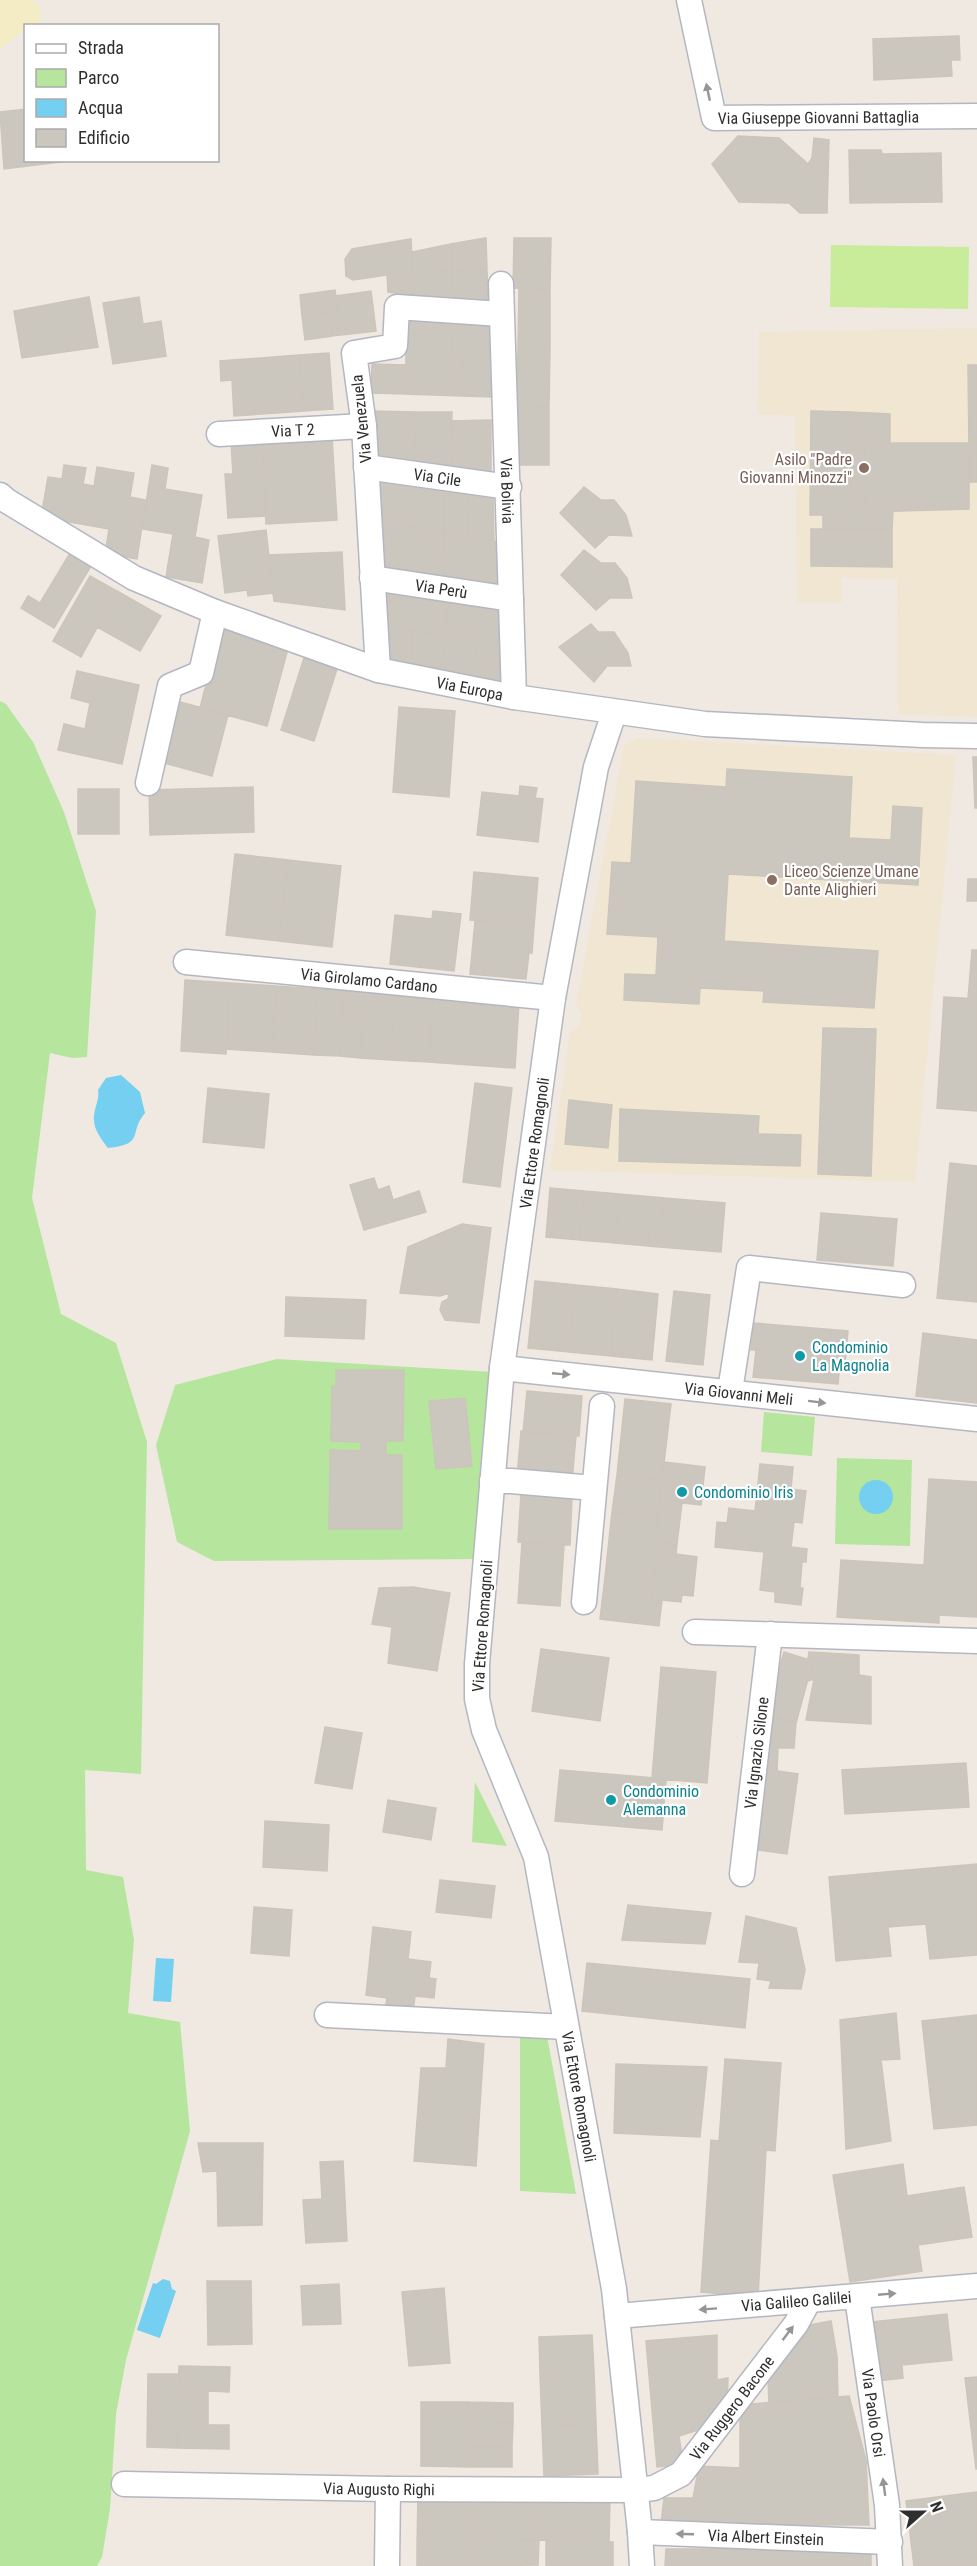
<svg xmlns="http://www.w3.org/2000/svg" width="977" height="2566" viewBox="0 0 977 2566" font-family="'Roboto Condensed',sans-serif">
  <rect width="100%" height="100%" fill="#efe9e1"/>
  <!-- education -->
  <path fill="#f0e6d1" d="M977,328V717L898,714L897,579L841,578L842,602H797L795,416L758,414L759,332Z
    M637,738L956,755L915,1182L550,1170L570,1033L579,1027L581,1014L576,1005L624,746Z"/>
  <!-- green -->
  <path fill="#b6e59e" d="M0,701L6,704L33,742L64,812L96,911L87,1057L72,1058L50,1053L32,1198L61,1314L116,1343L147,1442L141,1774L85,1770L86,1870L123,1877L134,1940L128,2013L180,2022L190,2131L126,2360L116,2414L110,2509L102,2557L97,2566H0Z
    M277,1359L493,1372L478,1559L214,1561L177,1542L156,1445L175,1385Z
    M764,1412L815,1417L812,1456L761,1452Z
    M837,1458L912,1460L910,1546L835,1544Z
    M475,1782L507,1846L472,1842Z
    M520,2035L547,2036L576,2194L520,2191Z"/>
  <!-- sand -->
  <path fill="#f3ecc5" d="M0,0H32L39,4L41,23L26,26L25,29L0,49Z"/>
  <!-- pitch -->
  <path fill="#c9ec9a" d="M831,245L969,247L968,309L830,307Z"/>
  <!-- water -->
  <path fill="#75cff0" d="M121,1075L140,1092L145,1113C128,1133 146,1144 108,1148C102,1140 94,1130 94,1120C93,1110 100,1100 98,1090L106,1078Z
    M859 1497a17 17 0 1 1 34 0a17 17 0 1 1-34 0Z
    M156,1958L174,1959L171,2002L153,2001Z
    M163,2279L170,2281L172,2289L176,2291L160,2338L137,2330L153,2283L156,2284Z"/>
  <!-- building -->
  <path fill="#cbc7bf" stroke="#cbc5ba" stroke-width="1.5" d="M959,36L960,60H951L952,76L874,80L873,39Z
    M26,109V160L69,161L4,169L0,112Z
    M738,136L779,138L808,164L812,158L814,138L829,140L827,213H800L789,203L739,202L712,164Z
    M849,150H881L882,154L941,153L942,202L850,203Z
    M486,238L487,270L452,271L451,244Z
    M514,238H551L550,289L513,288Z
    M411,239L414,296L388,292L387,275L353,280L346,276L345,259L352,249Z
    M451,244L452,271L413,272L412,252Z
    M487,270L488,305L454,302L452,271Z
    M452,271L454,302L414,296L413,272Z
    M519,288L550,289V347L518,346Z
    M335,290L338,311L302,316L300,295Z
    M371,291L376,331L332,336L329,313L338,311L336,296Z
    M89,297L98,347L22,358L14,311Z
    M139,297L143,324L161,321L166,356L113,364L103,303Z
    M329,313L332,336L305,340L302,316Z
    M407,319L454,320L452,353L463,354L462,396L405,394Z
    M454,320L491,322L493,397L462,396L463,354L452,353Z
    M518,346L550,347L549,407L517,406Z
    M329,353L333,409L304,411L299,355Z
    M299,355L304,411L234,416L232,380L221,381L220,361Z
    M372,364L405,365V394L371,393Z
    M968,365H977V452H969Z
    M517,406L549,407V465H517Z
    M370,411L416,412L414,464L374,457Z
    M811,411L851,412V515H810Z
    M416,412H452L451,470L414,464Z
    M851,412L890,414V443H865L866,512H893L892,529H823V515H851Z
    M491,420V476L451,470L450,421Z
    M332,437L337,520L266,524L262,441Z
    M262,441L266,516L228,518L225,474H233L231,442Z
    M865,443H969V509L866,512Z
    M969,452H977V482H969Z
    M64,465L86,468L83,484L94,486L97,467L134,473L130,497L146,500L137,559L105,554L109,529L41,517L48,477L62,479Z
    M152,465L168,468L165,489L202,495L195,537L209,540L202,583L166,577L173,534L142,529Z
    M375,477L445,491L444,532L377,521Z
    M584,487L601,500H614L626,515L632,536L609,535L595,548L560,513Z
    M445,491L469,495L468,536L444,532Z
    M469,495L493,499L494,540L468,536Z
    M377,521L444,532L443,578L379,567Z
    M811,529H892V567L811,566Z
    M266,530L273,593L248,596L247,590L225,593L218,536Z
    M444,532L501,542V588L443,578Z
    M584,550L601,563H615L627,578L632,598H610L596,610L561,575Z
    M342,552L345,610L274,601L269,555Z
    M70,553L91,566L54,628L21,608L28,596L40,603Z
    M90,576L117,591L81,657L53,641Z
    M384,588L448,598L446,636L386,627Z
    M117,591L161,616L140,651L97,627Z
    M448,598L501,606L502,659L476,658L477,639L446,636Z
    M591,624L598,632H614L628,653L631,666H607L594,682L559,647Z
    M221,626L289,645L267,726L200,708Z
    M386,627L413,631L410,667L389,663Z
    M413,631L446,636L444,673L410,667Z
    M446,636L477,639L476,658L502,659L503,684L444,673Z
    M304,658L337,669L314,741L281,730Z
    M77,671L139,685L122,764L58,750L64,724L85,729L90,703L71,698Z
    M173,700L228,715L212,776L157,761Z
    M399,707L455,711L449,797L393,792Z
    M973,757H977V808H975Z
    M727,769L852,777L849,838L891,840L893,806L922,808L918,885L728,874L724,941L878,951L874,1008L763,1002L764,991L700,988L699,1004L624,1000L625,974L656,975L658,937L607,934L612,862L631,863L636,781L726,787Z
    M520,786L537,788L535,798L543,799L538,842L477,835L482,792L519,796Z
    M253,787L254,832L150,835L149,790Z
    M78,789H119V834H78Z
    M235,854L288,860L279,941L226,935Z
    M288,860L341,866L332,947L279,941Z
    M474,872L538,878L534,926L470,920Z
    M968,879H977V901H967Z
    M433,911L461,914L454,971L390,964L395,915L432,919Z
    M475,921L534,926L532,953H529L526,979L470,974Z
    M972,950H977V999H968Z
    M185,980L230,983L226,1054L181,1051Z
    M230,983L276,986L272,1052L226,1049Z
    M276,986L318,989L314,1055L272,1052Z
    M318,989L344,991L340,1056L314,1055Z
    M344,991L364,992L360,1058L340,1056Z
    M364,992L395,994L391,1060L360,1058Z
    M395,994L433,997L429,1062L391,1060Z
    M433,997L519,1003L515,1068L429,1062Z
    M944,997L977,999V1111L937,1108Z
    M823,1028L876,1029L871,1176L818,1174Z
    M475,1083L512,1088L500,1187L463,1182Z
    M208,1088L269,1094L264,1148L203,1142Z
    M569,1100L612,1105L608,1148L565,1144Z
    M620,1109L759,1116L758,1134L801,1135L800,1166L619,1161Z
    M950,1163L977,1166V1302L937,1298Z
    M374,1178L378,1190L389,1186L393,1200L419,1191L426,1212L364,1230L350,1185Z
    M550,1188L584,1191L580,1240L546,1237Z
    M584,1191L619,1194L615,1243L580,1240Z
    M619,1194L664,1198L662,1223L650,1222L648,1246L615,1243Z
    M664,1198L725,1203L721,1252L648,1246L650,1222L662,1223Z
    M821,1213L897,1219L893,1266L817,1260Z
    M462,1224L491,1228L479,1323L445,1320L440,1310L442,1302L448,1299L449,1293L440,1296L400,1293L408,1247Z
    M535,1281L576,1285L569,1352L528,1348Z
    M576,1285L617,1289L611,1356L569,1352Z
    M617,1289L658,1294L652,1360L611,1356Z
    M674,1291L710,1295L703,1365L666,1361Z
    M286,1297L366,1300L364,1339L285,1336Z
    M754,1323L848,1331L845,1362H840L838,1384L753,1377L756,1350H751Z
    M923,1333L977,1340V1403L916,1396Z
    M336,1370H404L403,1441H386V1455H402V1529H329L330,1450L361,1451V1442L331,1441L332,1386H336Z
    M527,1391L582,1396L579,1436L523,1432Z
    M465,1398L472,1466L436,1469L429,1401Z
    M625,1399L671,1404L662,1480L617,1475Z
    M521,1431L576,1436L572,1481L517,1477Z
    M664,1462L705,1467L701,1505L682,1503L677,1544L655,1541Z
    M760,1464L793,1467L791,1489L806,1491L802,1523L794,1522L791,1547L807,1549L806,1562H802L800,1588H803L801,1605L775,1602V1592L760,1590L764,1552L715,1547L717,1522L727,1523L729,1508L755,1511Z
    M617,1475L662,1480L658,1517L612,1512Z
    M929,1479L977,1482V1617L939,1615V1623L837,1617L841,1560L924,1565Z
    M521,1494L572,1497L570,1545L518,1542Z
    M612,1512L658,1517L655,1541L677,1544L675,1564L656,1562L654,1583L605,1577Z
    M522,1542L564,1545L560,1606L518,1603Z
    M676,1554L697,1557L693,1596L682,1595L681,1602L652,1599L656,1562L675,1564Z
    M605,1577L654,1583L652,1599L662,1600L659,1626L600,1619Z
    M413,1587L450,1593L437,1671L388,1663L392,1627L372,1624L379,1588Z
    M541,1649L609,1658L600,1721L532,1711Z
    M784,1652L813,1661L796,1723L766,1715Z
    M809,1652L859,1655V1675L871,1677V1724L806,1720L814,1679L808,1681L813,1661L808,1659Z
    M661,1667L716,1672L707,1783L652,1778Z
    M766,1715L796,1723L794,1748H778L777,1771L763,1769Z
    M325,1727L362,1733L352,1789L315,1783Z
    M966,1763L969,1807L845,1814L842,1770Z
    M756,1768L798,1774L787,1854L745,1848Z
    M560,1770L666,1779L662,1830L555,1821Z
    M388,1800L436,1808L431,1840L383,1832Z
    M265,1821L329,1825L327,1871L263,1867Z
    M977,1864V1955L930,1959L926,1924L888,1927L891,1956L836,1961L829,1877Z
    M440,1880L495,1886L491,1918L436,1912Z
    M628,1905L711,1913L705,1944L622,1940Z
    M254,1907L292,1910L289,1956L251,1953Z
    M746,1916L796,1928L805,1970L801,1989L769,1988L771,1981L757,1979L759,1963L739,1962Z
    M373,1927L411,1932L408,1959L431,1962L429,1978L436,1979L434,1998L415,1996L413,2013L385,2010L387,1998L366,1995Z
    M587,1963L750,1979L745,2028L582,2011Z
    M896,2013L900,2059L881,2060L891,2141L846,2149L840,2020Z
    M977,2015V2125L934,2129L922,2021Z
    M448,2039L484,2044L476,2166L414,2161L421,2068H446Z
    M725,2059L781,2063L775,2151L766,2150L758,2297L701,2292L711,2140L719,2141Z
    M616,2064L707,2067L700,2137L614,2133Z
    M198,2143H263L262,2225L218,2226L217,2171L203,2172Z
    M343,2161L347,2241L306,2243L303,2200L322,2199L320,2162Z
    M903,2164L907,2196L964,2187L972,2237L918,2245L922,2271L850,2282L833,2175Z
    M207,2281H251L252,2344L208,2345Z
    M339,2284L341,2324L303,2325L301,2286Z
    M444,2288L450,2363L409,2366L402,2292Z
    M947,2314L952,2360L902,2365L903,2378L878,2381L872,2322Z
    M831,2321L837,2356L838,2397L769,2403L768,2379L805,2326Z
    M592,2335L594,2372L540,2374L539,2337Z
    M717,2335V2380L728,2378L727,2404L701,2429L679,2436L683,2464L657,2467L646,2341Z
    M179,2366L230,2367L229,2392L208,2391V2425H229V2449L177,2448Z
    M594,2372L596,2424L542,2426L540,2374Z
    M148,2374H179L177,2448L147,2447Z
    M977,2377V2469H976L965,2378Z
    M849,2396L866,2460L869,2525L661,2524L664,2498H693L699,2466L740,2468V2420L751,2404Z
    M421,2402H469V2467L421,2466Z
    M469,2402L513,2403V2423L469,2422Z
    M469,2422L513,2423L512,2447H469Z
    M596,2424L598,2474L544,2476L542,2426Z
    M469,2447H512V2467H469Z
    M977,2492V2566H914L906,2501Z
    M418,2494L475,2495V2547L417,2546Z
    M475,2495L539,2497V2540L475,2539Z
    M539,2497L610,2498L609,2542L539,2540Z
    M475,2539L539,2540L538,2565L475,2566Z
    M546,2540L613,2542V2566H546Z
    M417,2546L475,2547V2566H417Z
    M666,2549H871V2566H665Z"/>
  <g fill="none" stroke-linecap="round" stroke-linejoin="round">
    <!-- minor casing -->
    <g stroke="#b4b7c1" stroke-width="27">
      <g id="minor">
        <path id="s1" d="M689,0L714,118L977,116"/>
        <path id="s2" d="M501,284L514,697"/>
        <path id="s3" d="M219,434L364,426"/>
        <path id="s4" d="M366,467L509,487"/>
        <path id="s5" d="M0,495L7,501L134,578L215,612L378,670L514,697L705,724L923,735L977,736"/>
        <path id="s6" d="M372,578L511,599"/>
        <path d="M378,670L364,426L354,353L395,346L397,307L501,314"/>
        <path id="s7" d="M614,713L596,767L553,998L502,1368L477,1664V1699L484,1730L536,1857L614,2289L640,2532L642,2566"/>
        <path d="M148,783L170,686L201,673L215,612"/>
        <path id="s8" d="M186,962L553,998"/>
        <path id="s9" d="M502,1368L977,1419"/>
        <path d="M730,1391L749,1268L903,1285"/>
        <path d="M492,1481H511L594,1488"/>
        <path d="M584,1602L602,1406"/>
        <path d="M695,1632L977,1641"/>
        <path id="s10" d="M742,1874L770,1634"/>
        <path d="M327,2015L566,2027"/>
        <path id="s11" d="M857,2297L887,2505L890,2566"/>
        <path id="s12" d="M617,2316L977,2286"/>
        <path id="s13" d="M124,2484L388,2489L635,2490L654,2488L681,2474L796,2324L808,2302"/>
        <path id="s14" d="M640,2532L890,2542"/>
        <path d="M387,2566L388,2489"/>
      </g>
    </g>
    <!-- minor -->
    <use href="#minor" stroke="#fff" stroke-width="24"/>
  </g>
  <!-- one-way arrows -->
  <defs><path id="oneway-solid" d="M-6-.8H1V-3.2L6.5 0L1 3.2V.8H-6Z" transform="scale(1.5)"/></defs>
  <g fill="#969696">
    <use href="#oneway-solid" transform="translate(708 92) rotate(-102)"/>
    <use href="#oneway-solid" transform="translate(561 1374) rotate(5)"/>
    <use href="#oneway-solid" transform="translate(817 1402) rotate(7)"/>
    <use href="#oneway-solid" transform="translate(887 2294) rotate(-5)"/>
    <use href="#oneway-solid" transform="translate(708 2309) rotate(176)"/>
    <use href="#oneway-solid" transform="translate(788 2333) rotate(-53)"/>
    <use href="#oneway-solid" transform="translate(884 2487) rotate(-98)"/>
    <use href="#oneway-solid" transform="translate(685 2534) rotate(-178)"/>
  </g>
  <!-- markers -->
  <g fill="#8d6e63" stroke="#fff" stroke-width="2">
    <circle cx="864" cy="468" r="6"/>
    <circle cx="772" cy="880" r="6"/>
  </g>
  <g fill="#0f9aa8" stroke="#fff" stroke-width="2">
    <circle cx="800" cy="1356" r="6"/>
    <circle cx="682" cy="1492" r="6"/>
    <circle cx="611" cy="1800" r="6"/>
  </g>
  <g text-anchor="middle" stroke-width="4.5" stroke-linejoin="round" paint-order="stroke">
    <!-- street labels -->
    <g font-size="16" fill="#2e2e2e" stroke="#fff">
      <text dy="6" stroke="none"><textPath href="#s1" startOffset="225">Via Giuseppe Giovanni Battaglia</textPath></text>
      <text transform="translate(361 419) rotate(-96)" y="6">Via Venezuela</text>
      <text dy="6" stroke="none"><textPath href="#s3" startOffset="74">Via T 2</textPath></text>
      <text dy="6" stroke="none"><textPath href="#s4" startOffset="72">Via Cile</textPath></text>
      <text dy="6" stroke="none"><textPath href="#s2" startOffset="207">Via Bolivia</textPath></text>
      <text dy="6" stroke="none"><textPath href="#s6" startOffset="70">Via Perù</textPath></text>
      <text dy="6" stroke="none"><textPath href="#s5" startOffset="512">Via Europa</textPath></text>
      <text dy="6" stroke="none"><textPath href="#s8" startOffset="184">Via Girolamo Cardano</textPath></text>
      <text transform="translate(534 1143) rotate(-82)" y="6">Via Ettore Romagnoli</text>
      <text dy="6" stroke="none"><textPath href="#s9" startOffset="238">Via Giovanni Meli</textPath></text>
      <text transform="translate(482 1626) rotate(-86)" y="6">Via Ettore Romagnoli</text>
      <text dy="6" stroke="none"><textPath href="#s10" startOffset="122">Via Ignazio Silone</textPath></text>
      <text dy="6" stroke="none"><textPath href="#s7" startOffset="1410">Via Ettore Romagnoli</textPath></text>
      <text dy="6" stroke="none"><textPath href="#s12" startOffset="180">Via Galileo Galilei</textPath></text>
      <text dy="6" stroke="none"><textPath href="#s13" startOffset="644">Via Ruggero Bacone</textPath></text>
      <text dy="6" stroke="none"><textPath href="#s11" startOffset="117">Via Paolo Orsi</textPath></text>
      <text dy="6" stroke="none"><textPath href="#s13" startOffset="255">Via Augusto Righi</textPath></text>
      <text dy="6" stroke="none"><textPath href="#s14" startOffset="126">Via Albert Einstein</textPath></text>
    </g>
    <!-- education labels -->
    <g font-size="16" fill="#785e54" stroke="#fff" text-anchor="end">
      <text x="852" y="465">Asilo "Padre<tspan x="852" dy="18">Giovanni Minozzi"</tspan></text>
      <text x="784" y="877" text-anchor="start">Liceo Scienze Umane<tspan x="784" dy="18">Dante Alighieri</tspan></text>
    </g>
    <!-- culture labels -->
    <g font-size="16" fill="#0d838f" stroke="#fff" text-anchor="start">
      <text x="812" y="1353">Condominio<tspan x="812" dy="18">La Magnolia</tspan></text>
      <text x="694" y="1498">Condominio Iris</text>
      <text x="623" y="1797">Condominio<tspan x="623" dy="18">Alemanna</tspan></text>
    </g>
  </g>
  <!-- legend -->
  <rect x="24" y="24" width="195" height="138" fill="#ffffff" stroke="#ababab" stroke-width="1.5"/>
  <rect x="36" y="44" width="30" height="9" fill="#ffffff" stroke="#ababab" stroke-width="1.5"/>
  <text x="78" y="54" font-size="18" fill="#2e2e2e">Strada</text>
  <rect x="36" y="69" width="30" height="18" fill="#b6e59e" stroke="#ababab" stroke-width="1.5"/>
  <text x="78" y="84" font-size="18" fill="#2e2e2e">Parco</text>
  <rect x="36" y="99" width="30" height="18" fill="#75cff0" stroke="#ababab" stroke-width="1.5"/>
  <text x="78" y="114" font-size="18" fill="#2e2e2e">Acqua</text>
  <rect x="36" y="129" width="30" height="18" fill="#cbc7bf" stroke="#ababab" stroke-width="1.5"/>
  <text x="78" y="144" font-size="18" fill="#2e2e2e">Edificio</text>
  <!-- north arrow -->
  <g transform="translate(923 2512) rotate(69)" stroke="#ffffff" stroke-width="4.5" paint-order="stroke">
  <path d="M0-4.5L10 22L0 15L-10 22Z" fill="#2e2e2e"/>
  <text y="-9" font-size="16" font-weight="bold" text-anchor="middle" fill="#2e2e2e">N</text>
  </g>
</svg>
